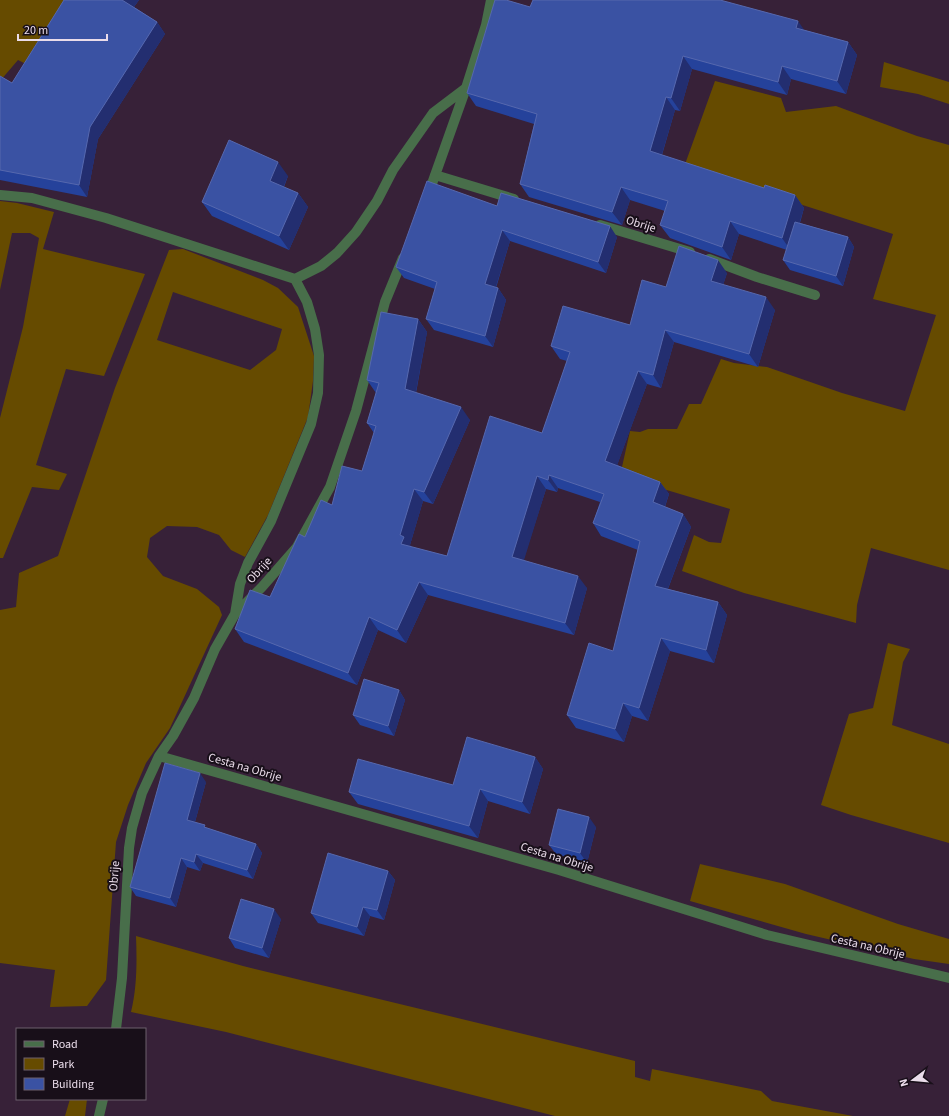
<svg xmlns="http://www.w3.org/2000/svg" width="949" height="1116" viewBox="0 0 949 1116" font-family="'Source Sans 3',sans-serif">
  <rect width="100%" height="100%" fill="#372138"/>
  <!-- green -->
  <path fill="#664b00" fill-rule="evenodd" d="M0,0H78L32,67L18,60L0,81Z
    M884,62L949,82V104L918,94L880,87Z
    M715,81L781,98L786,112L836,106L917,136L949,145V570L871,548L857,605L856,623L744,593L682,571L694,535L709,542L721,543L730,509L620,476L630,431L640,432L648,429H677L689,404H701L721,359L734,363L767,367L842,393L905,411L936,315L873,299L893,234L684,167Z
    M0,201L17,203L54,212L43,249L145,274L104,376L66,369L36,465L67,474L59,490L32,487L3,558H0V418L23,327L39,238L30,233H12L0,290Z
    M183,249L263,280L278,288L298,307L314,356L313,381L308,417L268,515L245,557L231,550L219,535L197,527L167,526L150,538L147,557L163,576L197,589L219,607L222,615L170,728L146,763L128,805L116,842L106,980L87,1006L50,1007L55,970L0,963V610L16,607L19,573L58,556L115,388L169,250ZM173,292L282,329L276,350L250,370L157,340Z
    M888,643L910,649L903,662L892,725L949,744V843L851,815L821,805L849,714L873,708Z
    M700,864L785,884L898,924L949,939V964L914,959L806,934L690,901Z
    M136,936L243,966L635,1061V1077L650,1081L652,1069L761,1091L772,1101L853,1116H555L226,1032L131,1012C137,987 137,962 136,936Z
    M70,1099H87L85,1116H65Z"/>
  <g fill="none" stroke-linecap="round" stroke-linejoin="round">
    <!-- street -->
    <path stroke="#486e4a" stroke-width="10" d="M435,175L514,199
      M0,195L32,198L106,218L295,279L321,266L337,253L356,232L377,201L393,170L433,113L466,88
      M428,195L466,88L486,25L491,0
      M600,225L690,252
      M709,259L757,277L815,295
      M235,614L240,584L248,563L271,521L311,424L318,393L319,355L315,329L307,302L295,279
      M159,756L559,870L767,935L949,978
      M116,1029L122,978L129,848L132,828L142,793L159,756L173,736L194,698L215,649L235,614L262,587L297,547L330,487L356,411L385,302L403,258
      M99,1116L103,1099"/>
  </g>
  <!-- wall -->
  <path fill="#25429b" d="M64,0H139L134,7L157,22L165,34L98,139L87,197L0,180V76L12,83Z
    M530,7L804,30L848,42L857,55L846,94L791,79L787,95L692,69L680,111L675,110L662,155L764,188L795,195L804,208L800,223L848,237L854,247L843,286L790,270L783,260L787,250L739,234L731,260L670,238L660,225L665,211L630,200L622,225L529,197L520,184L534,124L476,106L467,93Z
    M288,176L284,187L298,193L308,207L289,250L212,216L202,202Z
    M497,206L617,237L606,273L510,241L496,288H498L506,300L493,347L434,330L426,319L435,289L404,278L396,267Z
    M727,273L723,285L775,310L758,367L674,342L661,388L647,384L617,465L660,482L669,494L665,507L683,514L691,527L668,589L718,602L727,615L714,663L670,651L648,721L632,716L624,742L576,728L567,715L613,651L638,550L601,536L593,523L600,502L558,488L557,492L546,489L523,561L587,588L574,635L428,595L406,643L378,630L357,685L244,642L235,629L270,597L305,537L332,505L362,471L374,433L367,423L376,393L367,380L418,319L427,332L416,393L470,420L433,504L423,501L410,545L411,547L447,556L542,433L567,361L560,359L551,346L630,325L666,287Z
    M399,690L405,700L394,736L360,725L353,715Z
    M535,757L543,769L530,814L488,801L478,838L358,804L349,792L453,785Z
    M206,782L195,822L207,828L256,844L262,853L253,879L203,863L200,871L187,867L176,907L136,896L130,887Z
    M596,827L587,863L556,854L549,845Z
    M388,871L395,880L384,920L370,916L364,936L318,923L311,913Z
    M281,919L269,958L235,948L229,938Z"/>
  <!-- shaded-wall -->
  <path fill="#232e70" d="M122,0H139L130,12Z
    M798,21L807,34L796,28Z
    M157,22L165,34L98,139L87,197L79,185L90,127Z
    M848,42L857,55L846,94L837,81Z
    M683,56L692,69L680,111L671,98Z
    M782,66L791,79L787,95L778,82Z
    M666,97L675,110L659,164L650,151Z
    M278,162L288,176L280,195L270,181Z
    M621,187L630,200L622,225L612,212Z
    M298,193L308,207L289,250L279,236Z
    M795,195L804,208L791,251L782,238Z
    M730,221L739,234L731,260L722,247Z
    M610,226L617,237L606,273L598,262Z
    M502,230L510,241L493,296L485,284Z
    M848,237L854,247L843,286L836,276Z
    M718,260L727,273L720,294L711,281Z
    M498,288L506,300L493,347L485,336Z
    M766,297L775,310L758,367L749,354Z
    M418,319L427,332L414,402L405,389Z
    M665,330L674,342L661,388L653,375Z
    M638,371L647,384L614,474L605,461Z
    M461,407L470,420L433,504L424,492Z
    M549,475L558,488L557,492L548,480Z
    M537,476L546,489L521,570L512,557Z
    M660,482L669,494L662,515L653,502Z
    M414,489L423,501L410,545L413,550L401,544L400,535Z
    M683,514L691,527L664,599L655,586Z
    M578,576L587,588L574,635L565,623Z
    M419,582L428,595L406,643L397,630Z
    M718,602L727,615L714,663L706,650Z
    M369,617L378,630L357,685L348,673Z
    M661,638L670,651L648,721L639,708Z
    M399,690L405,700L394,736L388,726Z
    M623,703L632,716L624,742L615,729Z
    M535,757L543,769L530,814L522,802Z
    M200,773L206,782L193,829L187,820Z
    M480,789L488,801L478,838L469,826Z
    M589,817L596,827L587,863L580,853Z
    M256,844L262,853L253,879L247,870Z
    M196,854L203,863L200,871L194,862Z
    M181,858L187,867L176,907L170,898Z
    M388,871L395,880L384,920L377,910Z
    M363,907L370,916L364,936L357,927Z
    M274,909L281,919L269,958L262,948Z"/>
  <!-- building -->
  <path fill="#3a52a3" stroke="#5668ae" d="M64,0H122L157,22L90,127L79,185L0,170V76L12,83Z
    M495,0H506L530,7L533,0H720L798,21L796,28L848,42L837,81L782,66L778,82L683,56L671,98L666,97L650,151L764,188L765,185L795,195L782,238L730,221L722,247L660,225L668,201L621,187L612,212L520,184L537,114L467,93Z
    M229,140L278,162L270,181L298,193L279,236L202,202Z
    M427,181L497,206L501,193L610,226L598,262L502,230L485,284L498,288L485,336L426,319L437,282L396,267Z
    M795,222L848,237L836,276L783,260Z
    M679,246L718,260L711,281L766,297L749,354L665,330L653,375L638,371L605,461L660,482L653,502L683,514L655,586L718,602L706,650L661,638L639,708L623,703L615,729L567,715L589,643L613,651L640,541L593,523L604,494L549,475L548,480L537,476L512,557L578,576L565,623L419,582L397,630L369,617L348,673L235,629L250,590L270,597L299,534L305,537L321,500L332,505L342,466L362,471L376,426L367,423L379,383L367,380L381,312L418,319L405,389L461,407L424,492L414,489L400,535L404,537L401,544L447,556L490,416L542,433L570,352L551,346L563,306L630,325L642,280L666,287Z
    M364,679L399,690L388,726L353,715Z
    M467,737L535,757L522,802L480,789L469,826L349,792L358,759L453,785Z
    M165,763L200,773L187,820L205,825L204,827L256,844L247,870L196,854L194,862L181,858L170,898L130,887Z
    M558,809L589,817L580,853L549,845Z
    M328,853L388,871L377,910L363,907L357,927L311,913Z
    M241,899L274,909L262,948L229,938Z"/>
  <g text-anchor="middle" stroke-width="4" stroke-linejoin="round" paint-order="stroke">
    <!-- street labels -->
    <g font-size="12" fill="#eadcea" stroke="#180f19">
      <text transform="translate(641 224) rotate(17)" y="4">Obrije</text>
      <text transform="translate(259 570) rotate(-48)" y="4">Obrije</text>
      <text transform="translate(245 767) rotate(16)" y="4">Cesta na Obrije</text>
      <text transform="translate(557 857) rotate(17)" y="4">Cesta na Obrije</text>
      <text transform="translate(114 876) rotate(-86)" y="4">Obrije</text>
      <text transform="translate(868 946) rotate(13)" y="4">Cesta na Obrije</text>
    </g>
  </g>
  <!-- legend -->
  <rect x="16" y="1028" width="130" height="72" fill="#180f19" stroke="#6c616d"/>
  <rect x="24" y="1041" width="20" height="6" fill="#486e4a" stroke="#6c616d"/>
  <text x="52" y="1048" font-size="12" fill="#eadcea">Road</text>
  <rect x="24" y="1058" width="20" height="12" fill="#664b00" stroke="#6c616d"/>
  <text x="52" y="1068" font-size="12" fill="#eadcea">Park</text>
  <rect x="24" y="1078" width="20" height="12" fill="#3a52a3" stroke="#6c616d"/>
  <text x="52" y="1088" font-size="12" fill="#eadcea">Building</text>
  <!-- north arrow -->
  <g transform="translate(913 1080) rotate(254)" stroke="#180f19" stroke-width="3" paint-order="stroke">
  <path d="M0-3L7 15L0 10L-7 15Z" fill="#eadcea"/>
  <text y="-6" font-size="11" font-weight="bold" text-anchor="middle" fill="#eadcea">N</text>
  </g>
  <!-- scale -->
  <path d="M18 34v6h89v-6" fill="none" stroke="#eadcea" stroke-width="2"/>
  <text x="24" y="34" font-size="12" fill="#eadcea" stroke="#180f19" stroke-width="3" paint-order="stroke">20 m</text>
</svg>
